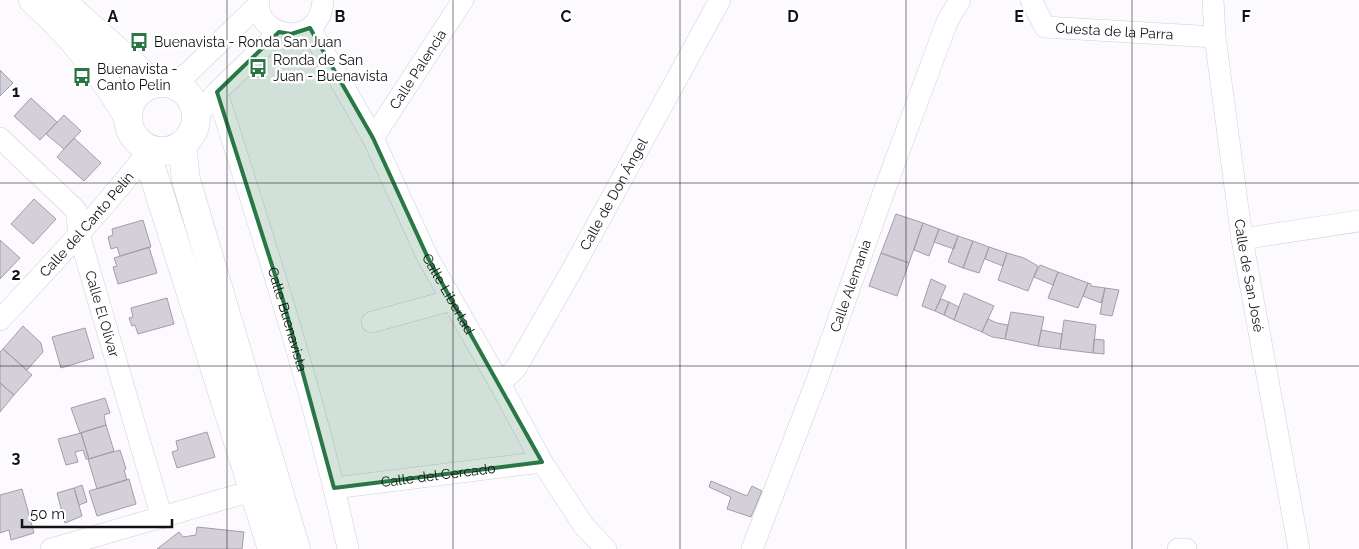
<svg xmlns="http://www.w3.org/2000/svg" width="1359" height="549" viewBox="0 0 1359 549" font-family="Raleway,sans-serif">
  <rect width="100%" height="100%" fill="#fcfafe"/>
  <!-- building -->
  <path fill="#d3d0d9" stroke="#a19ea7" d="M0,70L13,83L0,96Z
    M31,98L57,122L40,140L14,116Z
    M64,115L81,131L64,149L46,134Z
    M74,138L101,163L84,181L57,157Z
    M34,199L56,219L33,244L11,224Z
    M896,214L923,223L909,263L881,253Z
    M143,220L151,247L120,256L117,247L111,249L108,237L113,235L112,229Z
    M923,223L939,229L929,256L914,250Z
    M939,229L958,236L954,249L934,242Z
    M958,236L973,241L963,268L948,262Z
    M0,240L20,258L0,279Z
    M973,241L989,247L979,273L963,268Z
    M149,247L157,273L118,284L113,267L117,266L114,258Z
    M989,247L1007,253L1003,266L985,259Z
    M881,253L909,263L897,296L869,286Z
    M1007,253L1024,258L1038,266L1028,291L998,280Z
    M1040,265L1058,272L1053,285L1034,277Z
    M1058,272L1088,283L1078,308L1048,298Z
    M931,279L946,286L935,311L922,306Z
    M1088,283L1091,284V286L1105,288L1101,303L1083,296Z
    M1105,288L1119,290L1112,316L1100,314Z
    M964,293L994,306L982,332L954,320Z
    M167,298L174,324L138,334L135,325L132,326L129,318L133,317L131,308Z
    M941,299L949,302L944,315L935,311Z
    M949,302L959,307L954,320L944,315Z
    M1011,312L1044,317L1038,346L1005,339Z
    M988,319L997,323L1008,325L1005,339L992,337L982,332Z
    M1064,320L1096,325L1093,353L1060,349Z
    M23,326L41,343L43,352L27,370L3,349Z
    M85,328L94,358L61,368L52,337Z
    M1041,330L1062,334L1060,349L1038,346Z
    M1094,339L1104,340V354L1093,353Z
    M3,349L32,375L14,395L0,383V352Z
    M0,383L14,395L0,412Z
    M105,398L110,413L104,415L106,425L80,433L71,408Z
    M106,425L114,451L89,459L81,433Z
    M207,432L215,457L177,468L172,452L178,450L176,441Z
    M81,433L89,459H86L83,450L75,452L78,462L66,465L58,439Z
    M120,450L126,469L124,470L127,480L97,489L88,459Z
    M129,479L136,504L97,516L89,491Z
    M711,481L747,496L752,486L762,491L751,517L727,509L731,497L709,487Z
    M82,485L87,502L79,505L74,488Z
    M74,488L82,516L65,523L57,493Z
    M22,489L34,533L11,540L9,530L0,533V495Z
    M197,527L244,532L242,549H157L179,532L183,537L196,535Z"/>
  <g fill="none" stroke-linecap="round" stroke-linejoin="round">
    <!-- street casing -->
    <g stroke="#d1ced7" stroke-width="22">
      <g id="street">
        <path d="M259,0C253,37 320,52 323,0"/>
        <path id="s1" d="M1031,0L1045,27L1215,37"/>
        <path id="s2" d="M1213,0L1215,37L1242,239L1299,549"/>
        <path id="s3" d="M310,28L373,138L428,258L500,384L542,462L584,526L606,549"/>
        <path d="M170,84L188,73L259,4"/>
        <path id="s4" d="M217,92C265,243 314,394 348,549"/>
        <path d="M196,117L217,92L279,32"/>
        <path id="s5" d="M0,138L76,210L79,234L162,518"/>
        <path id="s6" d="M373,138L463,0"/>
        <path d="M1242,239L1359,221"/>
        <path id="s7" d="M0,320C52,264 104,209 150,149"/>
        <path d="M372,322L452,300"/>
        <path id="s8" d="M500,384L516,368L572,270L720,0"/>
        <path id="s9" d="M334,488L542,462"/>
        <path d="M51,549L255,490"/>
        <path id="s10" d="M752,549L817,380L883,194L947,22L960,0"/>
        <path d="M1178,549H1186"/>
      </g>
    </g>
    <!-- secondary casing -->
    <g stroke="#d1ced7" stroke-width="29">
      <path id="secondary" d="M33,0C70,33 103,74 128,117
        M52,0L70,9L154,84
        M128 117a34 34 0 1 1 68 0a34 34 0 1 1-68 0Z
        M182,144L186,180L296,549
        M150,149V164L272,549"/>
    </g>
    <!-- street -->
    <use href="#street" stroke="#fff" stroke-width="21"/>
    <!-- secondary -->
    <use href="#secondary" stroke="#fff" stroke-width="28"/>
  </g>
  <!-- marked area -->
  <path fill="#2a7746" fill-opacity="0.2" stroke="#2a7746" stroke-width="4" stroke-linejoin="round" d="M310,28L373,138L428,258L542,462L334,488L283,300L217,92L279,32L291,34Z"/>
  <!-- grid -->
  <path fill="none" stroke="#121114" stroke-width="1" stroke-opacity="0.55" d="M227,0V549M453,0V549M680,0V549M906,0V549M1132,0V549M0,183H1359M0,366H1359"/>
  <!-- icons -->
  <defs>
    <g id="bus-bare" transform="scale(1.5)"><path d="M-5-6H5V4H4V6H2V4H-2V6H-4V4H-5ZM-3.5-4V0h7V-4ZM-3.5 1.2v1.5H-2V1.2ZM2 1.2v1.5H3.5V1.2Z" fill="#2a7746" stroke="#fff" stroke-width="2.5" paint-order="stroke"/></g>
  </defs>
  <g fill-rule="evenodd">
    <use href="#bus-bare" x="139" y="42"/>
    <use href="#bus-bare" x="258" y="68"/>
    <use href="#bus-bare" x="82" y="77"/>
  </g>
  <g text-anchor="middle" stroke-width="5" stroke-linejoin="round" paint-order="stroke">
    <!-- street labels -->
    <g font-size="14" fill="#121114" stroke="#fff">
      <text dy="5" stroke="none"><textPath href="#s1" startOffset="100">Cuesta de la Parra</textPath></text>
      <text dy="5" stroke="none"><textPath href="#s6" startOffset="82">Calle Palencia</textPath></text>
      <text dy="5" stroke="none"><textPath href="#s8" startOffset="222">Calle de Don Ángel</textPath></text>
      <text dy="5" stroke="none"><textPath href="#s7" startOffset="129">Calle del Canto Pelín</textPath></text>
      <text dy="5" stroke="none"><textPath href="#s2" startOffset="278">Calle de San José</textPath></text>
      <text dy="5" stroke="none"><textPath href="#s10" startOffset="281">Calle Alemania</textPath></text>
      <text dy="5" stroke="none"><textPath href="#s3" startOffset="300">Calle Libertad</textPath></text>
      <text dy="5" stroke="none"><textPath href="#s5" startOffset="212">Calle El Olivar</textPath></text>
      <text dy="5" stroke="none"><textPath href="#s4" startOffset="238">Calle Buenavista</textPath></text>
      <text dy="5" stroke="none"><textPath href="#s9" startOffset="105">Calle del Cercado</textPath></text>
    </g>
    <!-- poi labels -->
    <g font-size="14" fill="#121114" stroke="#fff" text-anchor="start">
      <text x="154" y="47">Buenavista - Ronda San Juan</text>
      <text x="273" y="65">Ronda de San<tspan x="273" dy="16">Juan - Buenavista</tspan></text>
      <text x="97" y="74">Buenavista -<tspan x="97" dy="16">Canto Pelin</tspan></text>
    </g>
  </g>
  <g font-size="16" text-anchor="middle" font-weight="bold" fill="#121114" stroke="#fff" stroke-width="5" stroke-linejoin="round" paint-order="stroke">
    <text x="113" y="22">A</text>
    <text x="340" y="22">B</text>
    <text x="566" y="22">C</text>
    <text x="793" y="22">D</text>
    <text x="1019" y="22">E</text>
    <text x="1246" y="22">F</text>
    <text x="16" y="97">1</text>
    <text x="16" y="280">2</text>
    <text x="16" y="463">3</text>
  </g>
  <!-- scale -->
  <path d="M22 519v8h150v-8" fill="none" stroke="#121114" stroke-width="2.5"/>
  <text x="30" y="519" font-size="15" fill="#121114" stroke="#ffffff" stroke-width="4" paint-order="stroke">50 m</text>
</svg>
